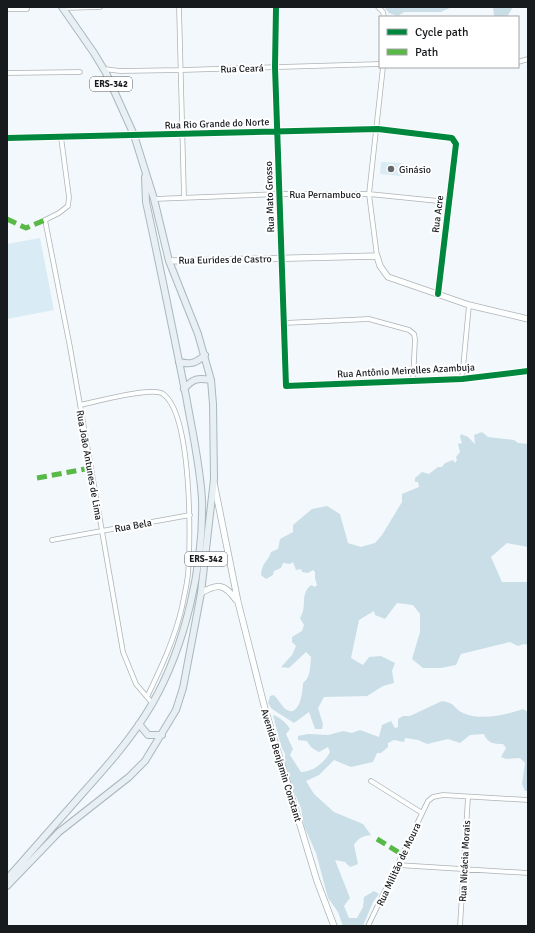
<svg xmlns="http://www.w3.org/2000/svg" width="535" height="933" viewBox="0 0 535 933" font-family="Signika,sans-serif">
  <rect width="100%" height="100%" fill="#f2f8fb"/>
  <!-- green -->
  <path fill="#d9ebf5" d="M381,162L402,163L401,176L380,174Z
    M40,238L54,310L7,319V244Z"/>
  <!-- forest -->
  <path fill="#cadee8" d="M384,7H464H452L441,12H404L398,16L389,13Z
    M493,7H513L507,17H494Z
    M482,432L488,437L514,440L518,443L528,444V547L507,543L491,557L502,582H528V645L524,644L518,646L510,642L461,654L456,665L441,668H423L412,659L420,632V614L413,605L397,603L385,619L375,615L374,611L359,620L351,658L363,665L369,657L381,656L395,663L392,671L394,683L383,686L367,696L324,697L318,708L323,724L322,729H315L309,712L294,723L272,709L268,703L270,696L274,695C278,699 283,708 287,710C300,717 303,690 303,683C311,677 310,666 311,657L306,652L289,668L281,667L292,655L296,646L292,642V637L302,631L304,625L300,618C308,606 299,595 311,585L315,587L317,585L315,578V572L313,570L308,573L302,572L301,569L296,570L293,562L290,564L283,563L281,568L274,571L273,575L266,579L261,575C262,562 268,562 271,552L278,549L280,539L293,532V525L312,509L327,506L340,514L348,543L361,547L375,543L382,535L402,502V494L419,487L418,482H415V478L422,472L429,474L438,467H442L445,463L453,460L455,463L457,460L456,457L460,452L458,444L462,443L460,437L461,434L468,437L475,444L474,435Z
    M442,701C456,703 453,708 463,713C480,721 506,715 523,709L528,712V791H525L522,784L525,763L520,758L506,759L501,757L506,748L503,744C494,744 487,743 484,734L470,735L460,743L448,739L427,744L418,740L405,738L404,742L394,740L388,743V747L381,753H377L373,762L351,767L334,760L319,775L306,781L314,794L334,812L363,824L371,835C363,836 358,838 354,845L358,864L350,867L345,862L335,860L350,898L344,906L349,918H357L363,907L364,897L374,891L379,894L373,902L363,926H343L338,912L328,898L316,853L304,826L301,808L289,780L285,765V754L281,746L273,715C278,716 287,723 290,729L286,734L293,749L290,755L301,772C313,772 325,762 330,752L328,747L319,752C313,749 310,747 307,741L298,740V736L308,734L328,735L343,731L352,733L360,730L379,737L382,725L391,721L395,728L398,727V719L403,716H410Z"/>
  <g fill="none" stroke-linecap="round" stroke-linejoin="round">
    <!-- street casing -->
    <g stroke="#afb3b6" stroke-width="5.5">
      <path id="street" d="M179,7L184,197
        M276,7L275,67L286,386L462,379L528,371
        M378,7L383,12L384,17
        M63,8L100,7
        M7,9H27
        M518,62L528,59
        M104,69L120,71L182,70L380,64
        M7,73L80,72
        M134,135L378,129L452,138L456,144L438,294
        M61,137L69,197L68,206L59,213L45,220L70,347L123,652L136,684L153,704
        M154,199L279,194H369L448,202
        M377,256L369,194L383,67
        M284,323L369,319L409,330L414,334L415,339L413,381
        M462,379L469,305
        M80,405C95,402 153,386 163,394C192,414 191,540 188,574C187,585 184,596 182,607C175,638 161,668 147,697
        M52,540L190,515
        M371,781L422,813
        M398,865L528,873
        M368,926L428,801L433,797L443,795L528,800
        M460,926L468,797"/>
    </g>
    <!-- secondary casing -->
    <g stroke="#afb3b6" stroke-width="7">
      <path id="secondary" d="M7,138L134,135
        M169,261L377,256L380,266L388,277L469,305L528,319
        M214,483L238,602L265,709L317,881L334,926
        M201,593C218,583 225,584 236,600"/>
    </g>
    <!-- primary casing -->
    <g stroke="#a9b8bf" stroke-width="8">
      <path id="primary" d="M179,362C191,365 196,363 205,355
        M184,389C193,378 198,378 211,380
        M139,724L148,735H162
        M7,879C32,851 56,823 81,795C107,766 133,737 152,704C185,647 204,565 202,499C200,465 192,430 186,396C173,331 160,266 146,202L145,177
        M7,886L59,832L129,777L145,761L176,710L183,688L201,593L214,479L213,404L211,380L198,334L169,261L154,199L134,135L106,73L94,53L62,7"/>
    </g>
    <!-- street -->
    <use href="#street" stroke="#fdfefe" stroke-width="4"/>
    <!-- secondary -->
    <use href="#secondary" stroke="#fdfefe" stroke-width="5.5"/>
    <!-- primary -->
    <use href="#primary" stroke="#e9f0f3" stroke-width="6"/>
    <!-- quiet -->
    <path stroke="#58b947" stroke-width="5" stroke-dasharray="10 5" stroke-linecap="butt" d="M7,219L26,228L45,220
      M37,478L91,468
      M377,839L403,855"/>
    <!-- cycleway casing -->
    <g stroke="#fff" stroke-width="8">
      <path id="cycleway" d="M276,7L275,67L286,386L462,379L528,371
        M7,138L378,129L452,138L456,144L438,294"/>
    </g>
    <!-- cycleway -->
    <use href="#cycleway" stroke="#00873e" stroke-width="6"/>
  </g>
  <!-- markers -->
  <circle fill="#64686b" stroke="#fff" stroke-width="1.5" cx="391" cy="169" r="4"/>
  <g text-anchor="middle" stroke-width="4" stroke-linejoin="round" paint-order="stroke">
    <!-- shield labels -->
    <g fill="#fff" stroke="#5d5f62" stroke-width="1">
      <rect x="90" y="77" width="42" height="14" rx="3"/>
      <rect x="185" y="552" width="42" height="14" rx="3"/>
    </g>
    <g font-size="9" font-weight="bold" fill="#181b1e">
      <text x="111" y="87">ERS-342</text>
      <text x="206" y="562">ERS-342</text>
    </g>
    <!-- street labels -->
    <g font-size="10" fill="#181b1e" stroke="#fff">
      <text transform="translate(242 68) rotate(-2)" y="4">Rua Ceará</text>
      <text transform="translate(217 123) rotate(-2)" y="4">Rua Rio Grande do Norte</text>
      <text x="325" y="198">Rua Pernambuco</text>
      <text transform="translate(269 197) rotate(-92)" y="4">Rua Mato Grosso</text>
      <text transform="translate(437 214) rotate(-83)" y="4">Rua Acre</text>
      <text transform="translate(225 259) rotate(-1)" y="4">Rua Eurides de Castro</text>
      <text transform="translate(406 370) rotate(-3)" y="4">Rua Antônio Meirelles Azambuja</text>
      <text transform="translate(90 465) rotate(80)" y="4">Rua João Antunes de Lima</text>
      <text transform="translate(133 525) rotate(-10)" y="4">Rua Bela</text>
      <text transform="translate(282 765) rotate(73)" y="4">Avenida Benjamin Constant</text>
      <text transform="translate(464 861) rotate(-87)" y="4">Rua Nicácia Morais</text>
      <text transform="translate(398 864) rotate(-65)" y="4">Rua Militão de Moura</text>
    </g>
    <!-- poi labels -->
    <g font-size="10" fill="#181b1e" stroke="#fff" text-anchor="start">
      <text x="399" y="173">Ginásio</text>
    </g>
  </g>
  <!-- border -->
  <rect width="535" height="933" fill="none" stroke="#181b1e" stroke-width="16"/>
  <!-- legend -->
  <rect x="379" y="16" width="140" height="52" fill="#ffffff" stroke="#a3a4a5"/>
  <rect x="387" y="29" width="20" height="6" fill="#00873e" stroke="#a3a4a5"/>
  <text x="415" y="36" font-size="12" fill="#181b1e">Cycle path</text>
  <rect x="387" y="49" width="20" height="6" fill="#58b947" stroke="#a3a4a5"/>
  <text x="415" y="56" font-size="12" fill="#181b1e">Path</text>
</svg>
